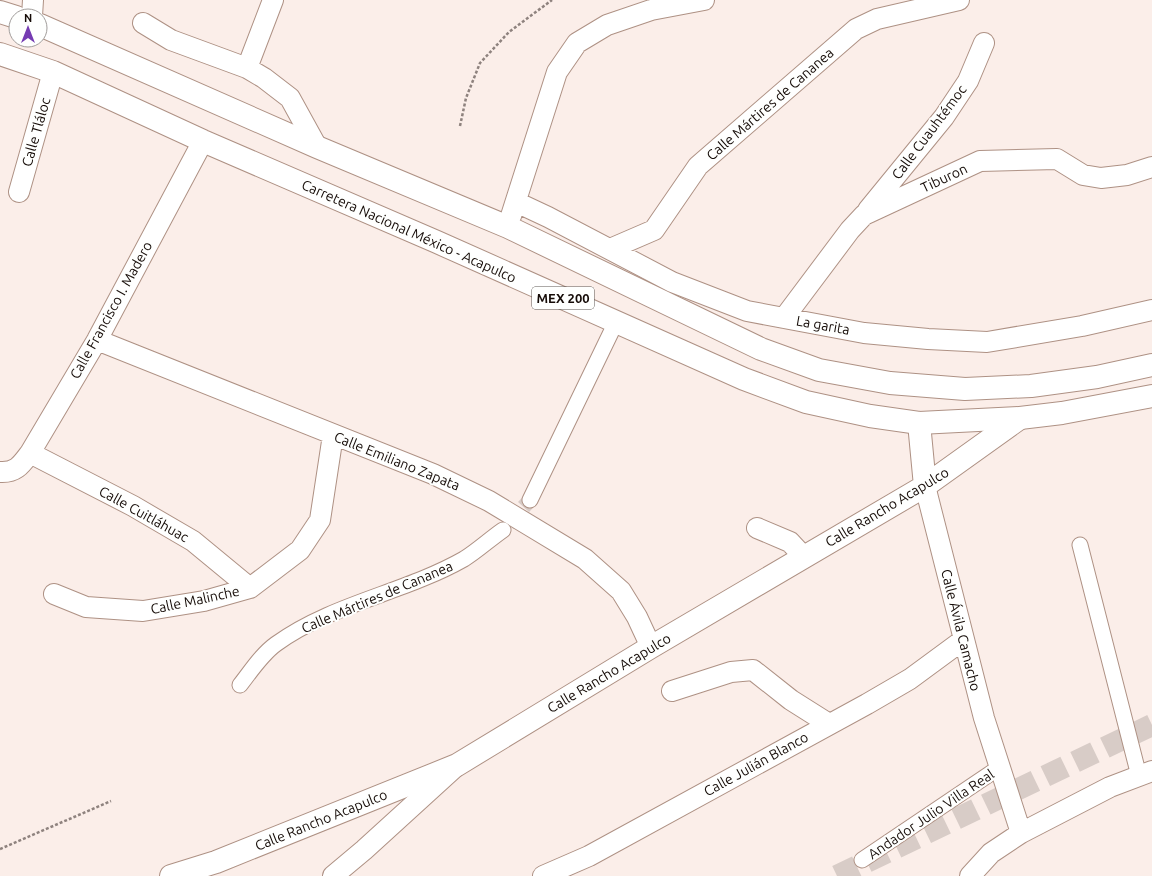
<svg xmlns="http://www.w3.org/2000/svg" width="1152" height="876" viewBox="0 0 1152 876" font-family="Ubuntu,sans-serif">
  <rect width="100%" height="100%" fill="#fbeee9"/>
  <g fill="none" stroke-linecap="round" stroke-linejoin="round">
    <!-- pedestrian-tunnel -->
    <path stroke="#d8ccc7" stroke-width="15" stroke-dasharray="15 8" stroke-linecap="butt" d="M508,524L530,500"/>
    <!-- motorway-tunnel -->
    <path stroke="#d8ccc7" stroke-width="22" stroke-dasharray="22 11" stroke-linecap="butt" d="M837,876L1152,725"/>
    <!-- pedestrian casing -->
    <g stroke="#ae9184" stroke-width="17">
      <path id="pedestrian" d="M530,500L616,322
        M1080,545L1139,776
        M240,685C251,671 262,654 276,644C333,603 404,593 464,559C477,551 490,539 503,530
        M862,860L1000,767"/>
    </g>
    <!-- minor casing -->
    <g stroke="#ae9184" stroke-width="22">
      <path id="minor" d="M32,16L33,0
        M143,23L171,40L247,68L264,78L290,98L317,147
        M247,68L273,0
        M19,192L53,72
        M516,202L548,217L672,282L747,311L864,333L928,339L987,342L1082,326L1152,310
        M868,210L944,117L968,81L984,43
        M511,216L557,72L577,43L607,25L651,10L704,0
        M610,249L654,230L698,166L856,29L877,19L959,0
        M784,318L850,230L864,215L980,161L1057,159L1083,175L1101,178L1127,175L1152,167
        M97,340L433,474L489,501L585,559L621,591L637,617L651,647
        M30,453L133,506L193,541L250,588
        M0,472C16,473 21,465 30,453L97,340L203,141
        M925,486L984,718L1021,833
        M757,528L790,542L804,557
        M54,594L86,607L143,611L204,601L250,588L300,550L320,520L333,435
        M672,691L731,672L753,670L791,700L829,724
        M333,876L364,850L454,768
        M543,876L589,856L867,704L910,679L963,640
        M970,876L991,853L1021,833L1110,787L1152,771"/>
    </g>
    <!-- secondary casing -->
    <g stroke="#ae9184" stroke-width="24">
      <path id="secondary" d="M919,423L925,486
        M171,876L216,862L457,765L651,647L925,486L1020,418"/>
    </g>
    <!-- primary casing -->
    <g stroke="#ae9184" stroke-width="24">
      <path id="primary" d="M0,12L16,17
        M40,25L317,147L508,227L761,349L819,370L890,383L965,389L1031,386L1097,377L1152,365
        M0,54L53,72L203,141L437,242L744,379L806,402L870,416L919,423L1020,418L1062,413L1152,396"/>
    </g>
    <!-- path -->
    <path stroke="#8e827e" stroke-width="2.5" stroke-dasharray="3 2" stroke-linecap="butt" d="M460,126L466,98L480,63L509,32L552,0
      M0,849L111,801"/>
    <!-- pedestrian -->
    <use href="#pedestrian" stroke="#fff" stroke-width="15"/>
    <!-- minor -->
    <use href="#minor" stroke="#fff" stroke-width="20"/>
    <!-- secondary -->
    <use href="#secondary" stroke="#fff" stroke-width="22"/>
    <!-- primary -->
    <use href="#primary" stroke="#fff" stroke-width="22"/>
  </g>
  <g text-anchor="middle" stroke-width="4" stroke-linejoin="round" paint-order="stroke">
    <!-- shield labels -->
    <rect fill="#fefffe" stroke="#5b5451" stroke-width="1" x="532" y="287" width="62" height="22" rx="3"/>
    <g font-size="13" font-weight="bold" fill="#150b07">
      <text x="563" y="303">MEX 200</text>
    </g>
    <!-- street labels -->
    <g font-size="14" fill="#150b07" stroke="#fefffe">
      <text transform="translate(770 104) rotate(-41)" y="5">Calle Mártires de Cananea</text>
      <text transform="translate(36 132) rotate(-74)" y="5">Calle Tláloc</text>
      <text transform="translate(929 132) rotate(-53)" y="5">Calle Cuauhtémoc</text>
      <text transform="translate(944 178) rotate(-25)" y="5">Tiburon</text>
      <text transform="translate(409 231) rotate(24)" y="5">Carretera Nacional México - Acapulco</text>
      <text transform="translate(111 310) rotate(-61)" y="5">Calle Francisco I. Madero</text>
      <text transform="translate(823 325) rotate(10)" y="5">La garita</text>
      <text transform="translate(397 461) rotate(22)" y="5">Calle Emiliano Zapata</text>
      <text transform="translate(887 507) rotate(-31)" y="5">Calle Rancho Acapulco</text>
      <text transform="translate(144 514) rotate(29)" y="5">Calle Cuitláhuac</text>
      <text transform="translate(377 597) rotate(-23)" y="5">Calle Mártires de Cananea</text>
      <text transform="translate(195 600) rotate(-12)" y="5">Calle Malinche</text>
      <text transform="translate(961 630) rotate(76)" y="5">Calle Ávila Camacho</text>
      <text transform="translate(609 673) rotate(-31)" y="5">Calle Rancho Acapulco</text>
      <text transform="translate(756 764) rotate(-29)" y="5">Calle Julián Blanco</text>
      <text transform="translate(931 814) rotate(-34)" y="5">Andador Julio Villa Real</text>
      <text transform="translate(321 820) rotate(-22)" y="5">Calle Rancho Acapulco</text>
    </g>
  </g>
  <!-- north arrow -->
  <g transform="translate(28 28)"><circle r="19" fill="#fefffe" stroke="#a19d9b"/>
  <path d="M0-3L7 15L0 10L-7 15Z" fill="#753cb2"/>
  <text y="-6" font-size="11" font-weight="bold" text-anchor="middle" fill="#150b07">N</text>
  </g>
</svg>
